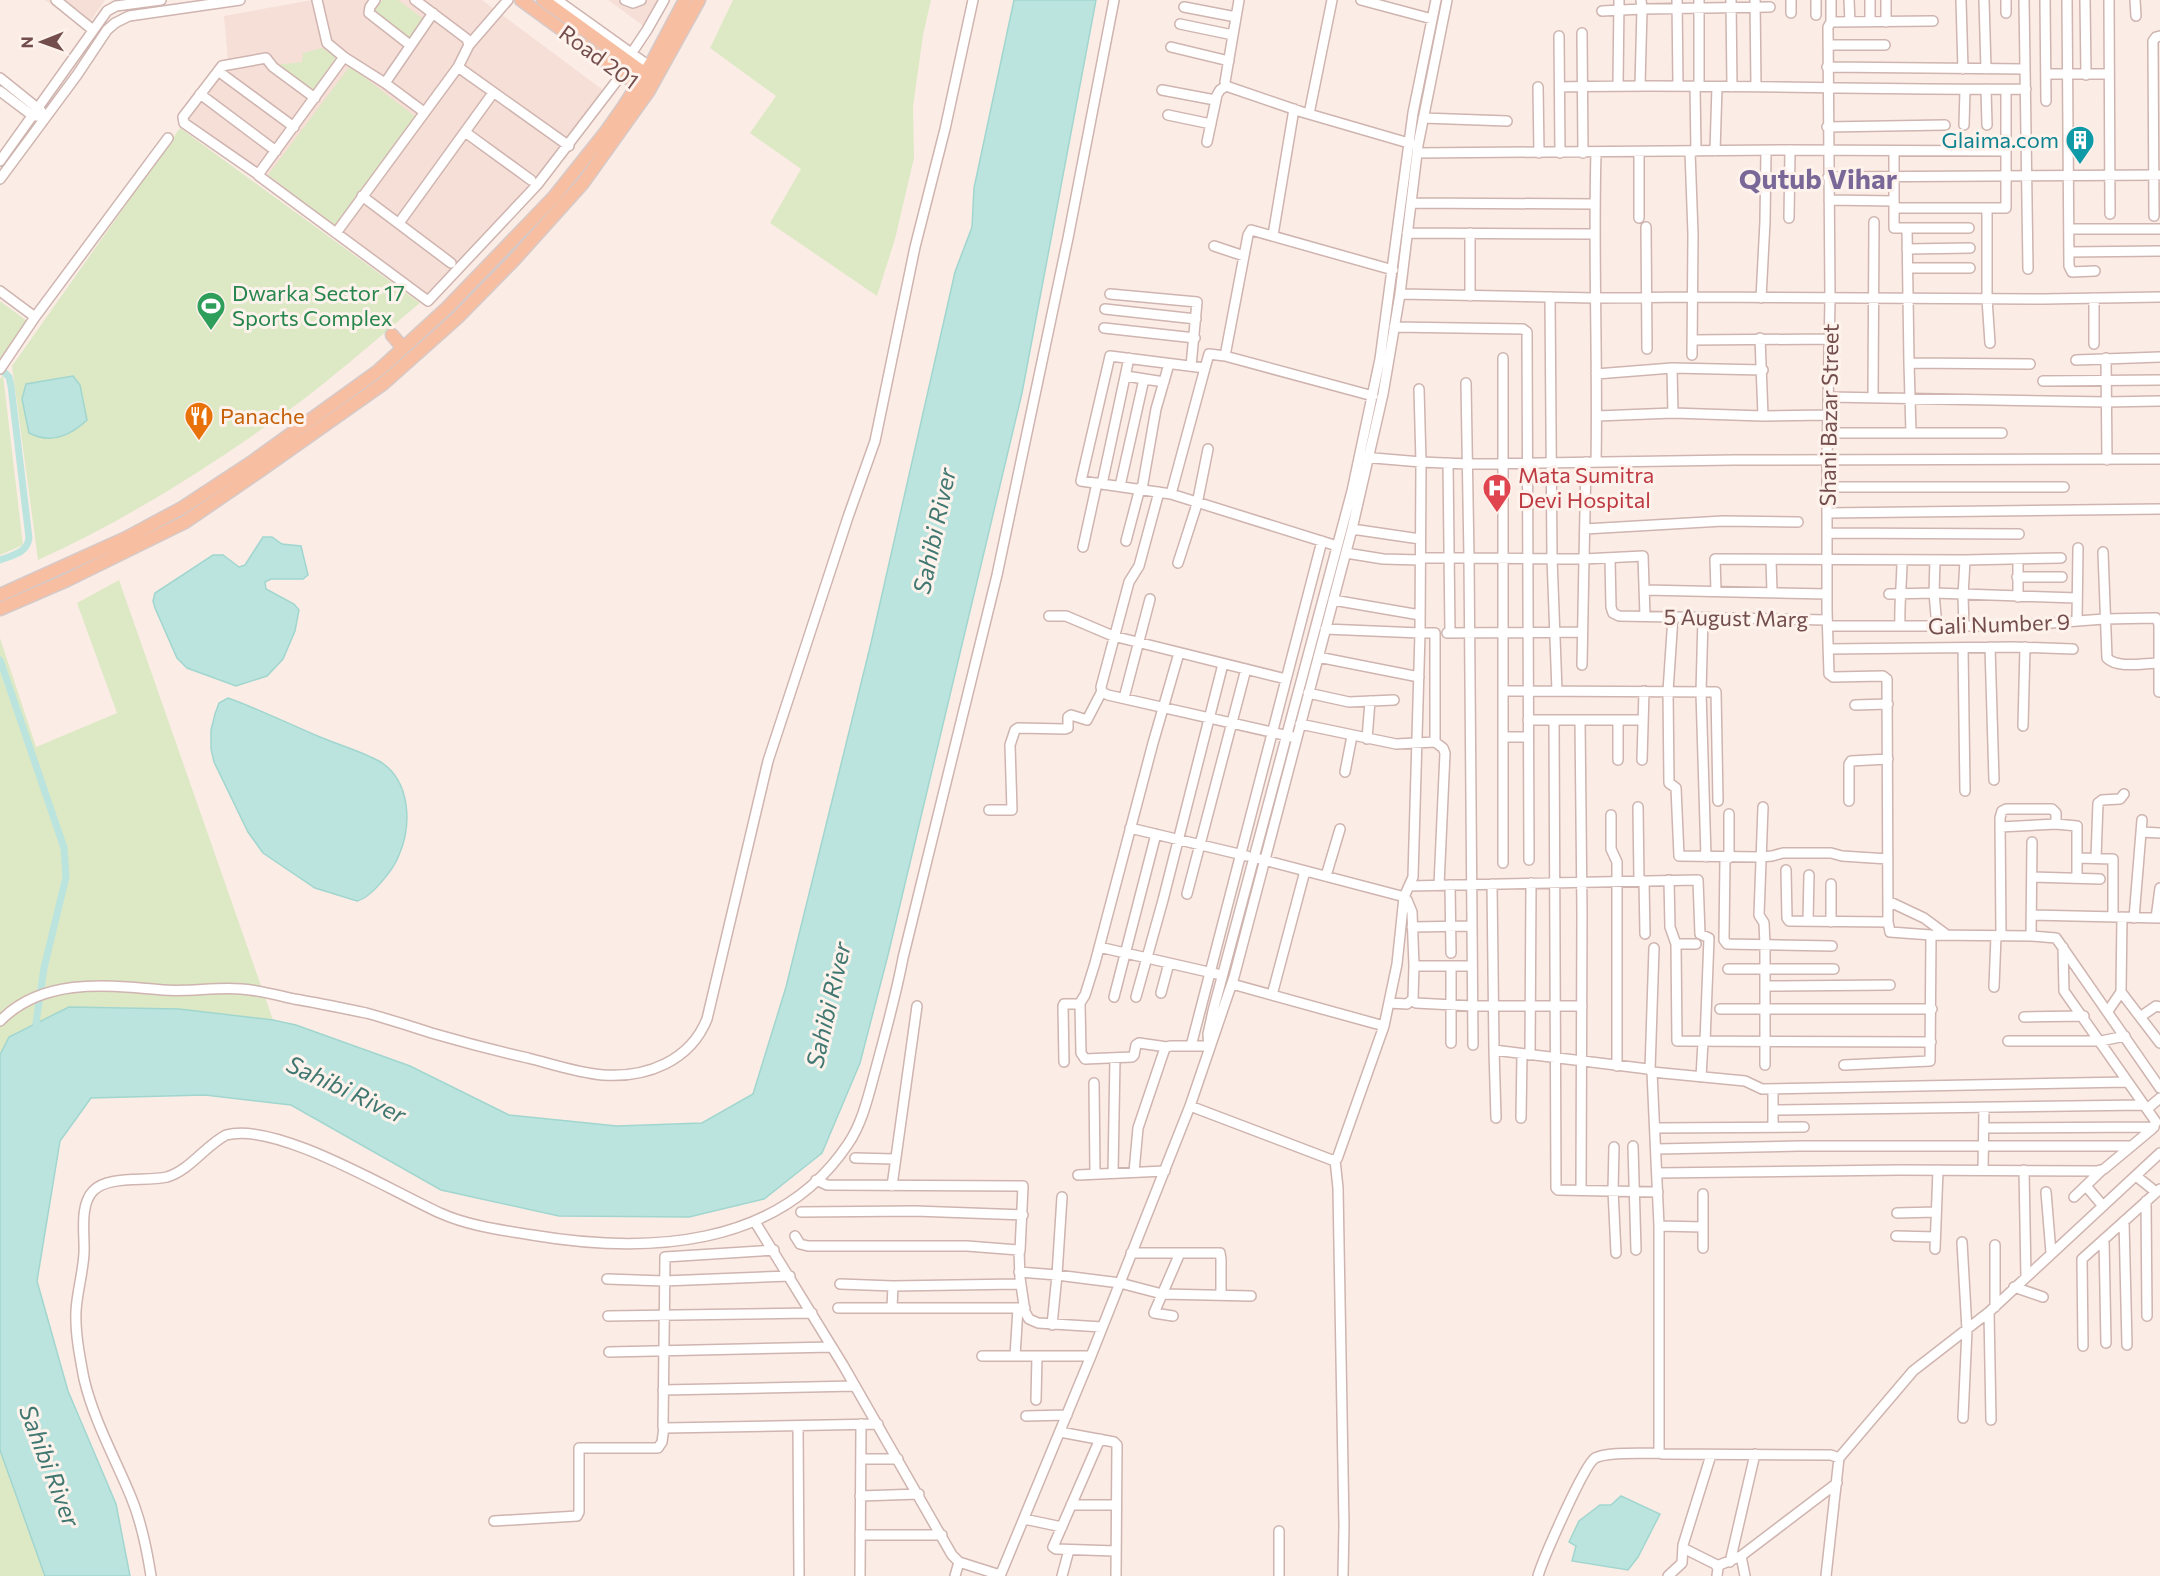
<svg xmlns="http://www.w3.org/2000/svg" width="2160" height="1576" viewBox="0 0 2160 1576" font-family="Commissioner,sans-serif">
  <rect width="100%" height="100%" fill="#fbede6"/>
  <!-- residential -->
  <path fill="#f5dfd7" d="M45,0H105L85,29Z
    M312,0H482L607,93L534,188L426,296L268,175L185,118L228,61L224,16Z
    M608,0H659L645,27Z"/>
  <!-- green -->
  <path fill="#dde8c5" d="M382,0H398L425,20L409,41L372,14Z
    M733,0H931L923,35L913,107L914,158L895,239L877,296L770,223L801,169L750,133L776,96L710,48Z
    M322,48L339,59L314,95L273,65L302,62L303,53Z
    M350,66L417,118L335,226L268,175Z
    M180,128L420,303C380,336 341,371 300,402C217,462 131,518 38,560L12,366Z
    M0,301L27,321L0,358Z
    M3,375L23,545L0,555V379Z
    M119,580L273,1020L179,1009L69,1007L9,1037L0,1055V638L36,747L117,713L77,603Z
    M0,1450L45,1576H0Z"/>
  <!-- water -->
  <path fill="#bbe4de" stroke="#a1d6cf" stroke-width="1.5" d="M1014,0H1096L1022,393L888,955L860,1063L822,1153L764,1199L689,1217L559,1216L441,1190L291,1105L205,1095L91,1098L60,1141L37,1281L68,1391L116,1504L130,1576H45L0,1450V1055L9,1037L69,1007L179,1009L273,1020L296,1025L410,1066L509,1115L617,1126L702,1123L753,1094L786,987L871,643L955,272L972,227L974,188Z
    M73,376L80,385L87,420C70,436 50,444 29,433L22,399L26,384Z
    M263,537H272L282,544L301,546L308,575L303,579H271L265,582L266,589L294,604L299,610L295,631L283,659L267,676L236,686L187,668L177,658L155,608L153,601L155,593L213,555H223L239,567L245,565Z
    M228,698C259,709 289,724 320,737C339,745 361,751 379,761C411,780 412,825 399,855C394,869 371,898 357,901L315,888L263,853L248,832L214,762L211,749V730L215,714L219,703Z
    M1621,1496L1660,1514L1638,1557L1628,1570L1572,1561L1576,1546L1569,1542L1579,1521L1600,1505H1611Z"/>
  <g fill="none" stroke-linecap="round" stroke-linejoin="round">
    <!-- canal -->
    <path stroke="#bbe4de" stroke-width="7" d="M0,368L9,377L11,386L29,538C27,553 13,555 0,560
      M0,660L64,848L66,877L44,968L36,1023L39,1030"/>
    <!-- minor casing -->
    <g stroke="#cfb4af" stroke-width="12">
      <path id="minor" d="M56,0L93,30
        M317,0L327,43L344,57L385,83
        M375,0L370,7L369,13L410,45
        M557,0L649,66
        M625,0L633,3L641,0
        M1239,0L1225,82L1226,86L1302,112L1412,144
        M1361,0L1432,19
        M1641,0L1642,9L1770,7
        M1677,0L1678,85
        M1699,0V86
        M1731,0L1732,87
        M1755,0L1756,86
        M1791,0V13
        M1816,0V15
        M1831,0V22
        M1849,0L1850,22
        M1961,0L1963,69
        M1984,0L1986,69
        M2006,0V13
        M2024,0L2028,269
        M2045,0L2046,101
        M2067,0L2069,266L2072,272L2095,271
        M2085,0L2086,75
        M2109,0L2110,214
        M2135,0L2136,16
        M1184,7L1236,17
        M1602,11L1642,9L1640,85
        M1933,21L1831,22L1828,27L1830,299L1827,461V611L1829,674L1833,677L1883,676L1887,679L1888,922L1890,932L1931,935L2031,936L2056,938L2160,1088
        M1870,22V0
        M1886,22V0
        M1180,24L1233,35
        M1582,33L1583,153
        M1559,36L1560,153
        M469,45L508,0
        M1828,45H1885
        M1171,47L1229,61
        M344,57L260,172L259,176L428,301L537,185L622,74
        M629,57L647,30L664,0
        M458,67L569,146
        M1827,67L2025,69
        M218,71L294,127
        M2046,74H2109
        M0,78L41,111
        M1618,85L1619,0
        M1695,86L1696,151
        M1538,87L1539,153
        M1560,87C1715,83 1870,91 2026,89
        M1986,89L1987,125
        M1162,90L1215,100
        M0,91L33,116H37
        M200,94L276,151
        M424,112L385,83L433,13
        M1309,114L1332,0
        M1168,115L1211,124
        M1423,118L1507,121
        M1964,125L1965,90
        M1827,127L1945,125
        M465,132L531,180
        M1207,142L1217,95L1220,90L1226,86
        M1690,151L1693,234L1692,355
        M1715,151L1717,87
        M1894,151V208H2006V90
        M1639,152V218
        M1417,153L1790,150L2006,151
        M0,161L107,11L116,6L161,0
        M259,175L184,123L183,117L222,66L266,58L273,67L315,98
        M1828,177L2160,175
        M0,179L77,75L107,30L115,23L129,16L240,0
        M362,196L451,263
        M1829,200L1894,201
        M1412,203L1594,204
        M1894,208V228H1969
        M1987,208V299L1990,343
        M2154,216L2153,41L2156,37L2160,36
        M1789,218L1790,150
        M399,223L493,93
        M1646,227L1647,349
        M1907,228L1909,363
        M2069,229H2160
        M336,233L458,67L469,45L467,39L415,0
        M1407,233L1594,234
        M1273,235L1294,109
        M1214,246L1244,256
        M1907,249L1970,248
        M2069,252L2160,251
        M1908,268H1970
        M0,291L35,317
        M1110,294L1197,302L1191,366
        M1400,294L1594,298L1694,297L2044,299L2160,297
        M1470,296V233
        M1550,297L1552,558L1557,691
        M1761,298L1765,222L1766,151
        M2094,298V344
        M1105,309L1196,319
        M1394,327L1523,329L1527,332L1529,860
        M1104,328L1195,338
        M1692,340L1830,339
        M1225,356L1248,235L1251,230L1393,270
        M1503,358V863
        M2106,358L2107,460
        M2076,360L2160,357
        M1205,368L1209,354L1225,356L1373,396
        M1672,368L1673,413
        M0,369L35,317L168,138
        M1596,374L1672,368L1763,370
        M1126,376L1164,382
        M2043,381L2160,380
        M1829,397L2106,402L2160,401
        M1873,397L1874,222
        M1597,416L1673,413L1763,416L1760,338
        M1763,416L1828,415
        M1827,433H2002
        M1911,433L1909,363L2030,364
        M1362,457L1421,462L1468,464L1734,460L2160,459
        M1586,462L1584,559L1643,556L1645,616
        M1596,462C1598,359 1593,256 1596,153
        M1448,463L1450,633
        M1102,484L1129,358
        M1120,486L1144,379
        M1827,487H2064
        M1142,489L1156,409L1169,364
        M1159,492L1139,566L1129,582L1101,687L1102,692L1108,695L1293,737
        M1171,494L1205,368L1110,356L1081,481L1171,494L1337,546
        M1827,513L2160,509
        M1352,529L1420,539
        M1585,529L1723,521L1798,522
        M1827,533L2019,534
        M1126,541L1140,488
        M1083,547L1097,483
        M2103,552L2107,658C2118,669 2144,663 2159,663
        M1346,553L1383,559L1420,560
        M1420,558H1469L1466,383
        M1610,558L1611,607L1613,613L1619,616L1827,620
        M1771,560L1772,592
        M1935,560L1934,593L1937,627
        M1178,563L1197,504L1208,449
        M2017,577H2062
        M1645,590L1827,594
        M1716,591L1715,559L1965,560L2061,558
        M1889,594L1934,593L2077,598
        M2018,597V559
        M1333,600L1420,615
        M1049,616H1066L1113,636L1286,679
        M1673,617L1668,691L1669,783L1676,788L1679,856L1760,857L1772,856L1783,853H1831L1842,856L1888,859
        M1703,618L1701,692L1706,857
        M2077,621L2078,548
        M1828,626H2014L2104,619L2156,618L2159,624V692
        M1900,626C1899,604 1902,582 1902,560
        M1964,627L1963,596L1965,560
        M1325,629L1420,633L1421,462L1419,389
        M1447,633L1582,632
        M1990,647L1994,780
        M1963,648L1965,791
        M1828,649L2014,647L2073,649
        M1318,657L1419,677
        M1504,691L1716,692L1718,801
        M1308,693L1349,702L1394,700
        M1124,698L1150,599
        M1855,705L1888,704
        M1528,720H1643
        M1554,720L1556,1188L1558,1190L1658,1192
        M1580,720L1582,912L1581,1190
        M1618,720V760
        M1300,724L1396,744L1435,742L1443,748L1445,753L1439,885
        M2023,726L2025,647
        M1504,737H1528
        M1367,739L1370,701
        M1642,760L1644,691
        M1345,772L1352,736
        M1849,801V764L1851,761L1888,759
        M1638,807L1639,881
        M1763,807L1759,915L1764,923L1765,945V1065
        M989,810H1012L1010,745L1015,730L1018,728L1065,729L1068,728V717L1071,715L1087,720L1102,691
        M1611,815V849L1617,862V1066
        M2000,827L2056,824
        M1130,828L1247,856
        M2141,832L2160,833
        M1725,858L1724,940L1727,944L1832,946
        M1729,858V814
        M2078,858L2113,859V917
        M2096,858L2098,803L2102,800L2120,799L2124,794
        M1260,859L1401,896L1407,900L1412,912L1414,966L1413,999L1407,1004L1389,1003
        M1786,870L1787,918L1789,921L1888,922
        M1326,876L1340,829
        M2032,877L2100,879
        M1669,880L1670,927L1676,944L1677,1041L1931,1042
        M1644,881L1645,934
        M1492,884L1494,1050L1648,1069L1652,1072L1659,1226V1452L1662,1454L1831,1455L1839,1458
        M1831,884V922
        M1450,885L1451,953
        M1409,886L1698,880L1700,934L1709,938L1705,1042
        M1187,894L1246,669
        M1888,901L1924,918L1947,935
        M2031,915L2160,918
        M2134,918L2142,820
        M2156,918L2160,888
        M1808,921L1809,875
        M1412,927L1471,926
        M2001,936L2000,818L2002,811L2006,809H2052L2056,813V824L2077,826V878
        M2031,936L2032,842
        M1676,944H1696
        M1099,947L1217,974
        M1414,966H1472
        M1728,969H1834
        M1232,984L1384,1026
        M1766,986L1890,985
        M1994,987L1996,936
        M2121,992L2160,1043
        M1161,993L1169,963
        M1272,995L1305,871
        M1114,997L1156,834
        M1136,997L1163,900L1223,664
        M1412,1001L1416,1003L1472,1006H1582
        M1080,1003L1085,995L1095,963L1153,743L1179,653
        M1720,1009H1932
        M2108,1011L2121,992L2122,917
        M2024,1017L2084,1016
        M2140,1017L2156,1006L2160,1007
        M0,1021C43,977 107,985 163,990C189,992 215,987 241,989C259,990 276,995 294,999C318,1003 342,1008 366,1013C389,1019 412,1027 435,1034C466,1043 497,1051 528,1058C552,1064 578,1073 603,1075C647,1078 690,1061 707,1019L768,761L848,517L875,441L915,247L945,129L973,0
        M2008,1041H2101L2125,1036
        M1451,1043V966
        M1473,1045L1469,558L1584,559L1582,665
        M1191,1046L1322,541
        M1209,1049L1208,1034L1213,1011L1352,491L1380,359L1413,113L1436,0
        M1494,1050L1496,1118
        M1530,1055L1531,883
        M1064,1062L1063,1006L1064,1004H1080L1081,1053L1085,1059L1132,1057L1134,1055L1136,1045L1139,1043L1167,1047
        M1844,1065L1930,1061L1931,935
        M1650,1070L1654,948
        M1652,1072L1745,1081L1762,1089L2128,1082
        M1701,1077L1703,1042
        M1094,1083L1095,1174
        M1773,1089V1127
        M1190,1106L1332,1160L1337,1159L1384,1026L1397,964L1404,897L1413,877L1420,633H1435V742
        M2147,1109L2160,1098
        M1773,1110L2144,1105
        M1521,1118L1522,1054
        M1656,1128L1804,1127
        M1984,1128L2154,1127
        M1633,1146L1636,1250
        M1614,1147L1613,1190L1616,1253
        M1657,1149L1799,1146H2131
        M855,1158L895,1159
        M1335,1160L1338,1188L1344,1525L1343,1576
        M1983,1170L1984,1107
        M2024,1170L2026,1277
        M1134,1172L1138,1128L1165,1048L1170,1046H1209
        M1113,1173L1115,1058
        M1657,1173L1900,1170L2097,1171L2104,1169L2152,1129L2156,1122L2064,991L2063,947
        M1078,1175L1165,1171
        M2136,1176L2156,1192
        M816,1180L827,1185L1023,1186L1020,1251
        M892,1186L917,1006
        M2086,1186L2103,1206
        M2046,1192L2051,1253
        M1703,1194V1248
        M1062,1197L1057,1275L1120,1283L1162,1294L1251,1296
        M2074,1197L2102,1170
        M2146,1201L2147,1316
        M801,1212L915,1211L1023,1215
        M1897,1213L1936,1212
        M2124,1221L2127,1345
        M755,1222L843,1365L952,1555L959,1562L1000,1575
        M1659,1226L1703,1227
        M795,1236L800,1244L808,1246H967L1019,1250L1020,1278L1025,1312L1029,1319L1038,1323L1102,1327
        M1896,1236L1935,1237
        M2104,1239L2106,1343
        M1962,1242L1967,1330L1963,1418
        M1995,1245V1307
        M1935,1249L1938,1170
        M774,1250L665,1257L663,1427L666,1428L878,1424
        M1131,1253H1220L1221,1259V1295
        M1019,1272L1057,1275L1052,1325
        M607,1279L664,1281L790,1276
        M840,1284L893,1286L1020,1284
        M2014,1287L2043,1297
        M838,1308H1025
        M892,1308L893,1286
        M1989,1312L1991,1420
        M608,1316L812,1313
        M1173,1316L1154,1313L1180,1253
        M2083,1346L2082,1259L2160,1189
        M609,1352L832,1347
        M982,1356H1091
        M1015,1356L1018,1308
        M663,1390L855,1386
        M1036,1400L1037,1356
        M1026,1416L1067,1415
        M798,1426L799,1576
        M1060,1432L1114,1442L1117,1445L1116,1576
        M1100,1439L1053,1547L1056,1549L1115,1551
        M861,1459H898
        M860,1496L919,1494
        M1071,1505H1116
        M1024,1519L1062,1527
        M494,1521L577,1516L579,1512V1448H658L662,1442L664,1427
        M1279,1531V1576
        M860,1535H942
        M1683,1548L1715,1564L1718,1568L1717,1576
        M1741,1556L1745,1576
        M1730,1562L1755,1454
        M1717,1566L1741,1556L1837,1483
        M151,1576C147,1550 141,1521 131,1497C115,1458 94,1421 84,1379C80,1358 75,1333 76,1311C77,1292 83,1273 84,1253C85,1235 79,1206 93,1191C108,1175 146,1182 167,1177C190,1170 205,1146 226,1135C276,1121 391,1191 440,1213C469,1226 501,1230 532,1235C645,1254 778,1249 848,1144C863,1122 869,1093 876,1068C886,1031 896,995 903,958L997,575L1068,238L1114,0
        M860,1576L861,1424
        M955,1576L959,1562
        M1000,1576L1091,1356L1190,1106L1234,977L1352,529L1383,394L1400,294L1418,145L1447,0
        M1062,1576L1069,1550
        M1538,1576C1543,1559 1584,1465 1595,1458C1608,1451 1644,1454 1660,1453
        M1668,1576L1682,1563L1683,1545L1711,1455
        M1826,1576L1839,1458L1913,1371L1989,1312L2160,1153"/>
    </g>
    <!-- major casing -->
    <g stroke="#d5cac9" stroke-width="15">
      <path id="major" d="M521,0L642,88
        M543,0L651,78
        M392,335L403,348
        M0,595L126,538L182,508L252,462L378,371L447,308L554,197L605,133L624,106L652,62L685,0
        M0,609L67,580L185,522L258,472L384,383L457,318L513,261L583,183L648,92L699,0"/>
    </g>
    <!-- minor -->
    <use href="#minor" stroke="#fff" stroke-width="9"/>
    <!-- major -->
    <use href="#major" stroke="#f7bea1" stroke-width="12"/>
  </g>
  <!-- icons -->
  <defs>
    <g id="building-pin" transform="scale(1.5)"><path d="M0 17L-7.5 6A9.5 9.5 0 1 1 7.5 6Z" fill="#0f9aa8" stroke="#fef2ec"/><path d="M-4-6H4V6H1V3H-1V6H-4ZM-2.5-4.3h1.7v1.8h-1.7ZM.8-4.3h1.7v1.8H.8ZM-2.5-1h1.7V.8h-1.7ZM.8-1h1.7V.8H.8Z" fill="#fff"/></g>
    <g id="stadium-pin" transform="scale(1.5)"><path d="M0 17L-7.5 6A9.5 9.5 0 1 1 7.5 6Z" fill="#2e9e5b" stroke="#fef2ec"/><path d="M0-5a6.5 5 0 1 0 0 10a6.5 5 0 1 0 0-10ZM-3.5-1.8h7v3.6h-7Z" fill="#fff"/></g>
    <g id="restaurant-pin" transform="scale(1.5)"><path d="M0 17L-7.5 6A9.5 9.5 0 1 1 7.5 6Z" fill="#e8710a" stroke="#fef2ec"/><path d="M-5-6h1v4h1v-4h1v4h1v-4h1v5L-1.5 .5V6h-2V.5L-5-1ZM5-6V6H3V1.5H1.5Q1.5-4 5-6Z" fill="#fff"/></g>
    <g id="hospital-pin" transform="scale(1.5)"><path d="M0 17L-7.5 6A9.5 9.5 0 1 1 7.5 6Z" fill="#e0444e" stroke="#fef2ec"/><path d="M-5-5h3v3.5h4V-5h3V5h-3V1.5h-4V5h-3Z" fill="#fff"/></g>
  </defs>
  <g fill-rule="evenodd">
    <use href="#building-pin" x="2080" y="140"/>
    <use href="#stadium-pin" x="211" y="306"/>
    <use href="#restaurant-pin" x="199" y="416"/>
    <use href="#hospital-pin" x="1497" y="488"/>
  </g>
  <g text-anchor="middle" stroke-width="6" stroke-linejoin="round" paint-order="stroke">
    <!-- street labels -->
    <g font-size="22" fill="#734e4c" stroke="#fef2ec">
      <text transform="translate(599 57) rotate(36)" y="8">Road 201</text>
      <text transform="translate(1829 415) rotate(-89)" y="8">Shani Bazar Street</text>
      <text transform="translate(1736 618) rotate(1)" y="8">5 August Marg</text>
      <text transform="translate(1999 624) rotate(-2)" y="8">Gali Number 9</text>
    </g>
    <!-- culture labels -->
    <g font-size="22" fill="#0d838f" stroke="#fef2ec" text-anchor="end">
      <text x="2059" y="148">Glaima.com</text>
    </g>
    <!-- leisure labels -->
    <g font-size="22" fill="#27864d" stroke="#fef2ec" text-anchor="start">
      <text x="232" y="301">Dwarka Sector 17<tspan x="232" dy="25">Sports Complex</tspan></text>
    </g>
    <!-- food labels -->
    <g font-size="22" fill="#c56008" stroke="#fef2ec" text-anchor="start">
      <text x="220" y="424">Panache</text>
    </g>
    <!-- health labels -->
    <g font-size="22" fill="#be3a42" stroke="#fef2ec" text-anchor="start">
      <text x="1518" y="483">Mata Sumitra<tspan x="1518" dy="25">Devi Hospital</tspan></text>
    </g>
    <!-- water labels -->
    <g font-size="24" font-style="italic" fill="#407871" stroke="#fef2ec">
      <text transform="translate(935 531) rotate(-78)" y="8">Sahibi River</text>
      <text transform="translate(829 1005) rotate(-77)" y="8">Sahibi River</text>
      <text transform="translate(346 1090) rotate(25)" y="8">Sahibi River</text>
      <text transform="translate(49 1466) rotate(69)" y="8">Sahibi River</text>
    </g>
    <!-- district labels -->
    <g font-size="28" font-weight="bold" fill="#796797" stroke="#fef2ec">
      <text x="1818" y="189">Qutub Vihar</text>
    </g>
  </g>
  <!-- north arrow -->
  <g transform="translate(42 42) rotate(269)" stroke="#fef2ec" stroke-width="4.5" paint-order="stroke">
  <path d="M0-4.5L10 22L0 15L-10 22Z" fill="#734e4c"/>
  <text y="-9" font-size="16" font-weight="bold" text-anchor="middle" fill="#734e4c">N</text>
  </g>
</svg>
